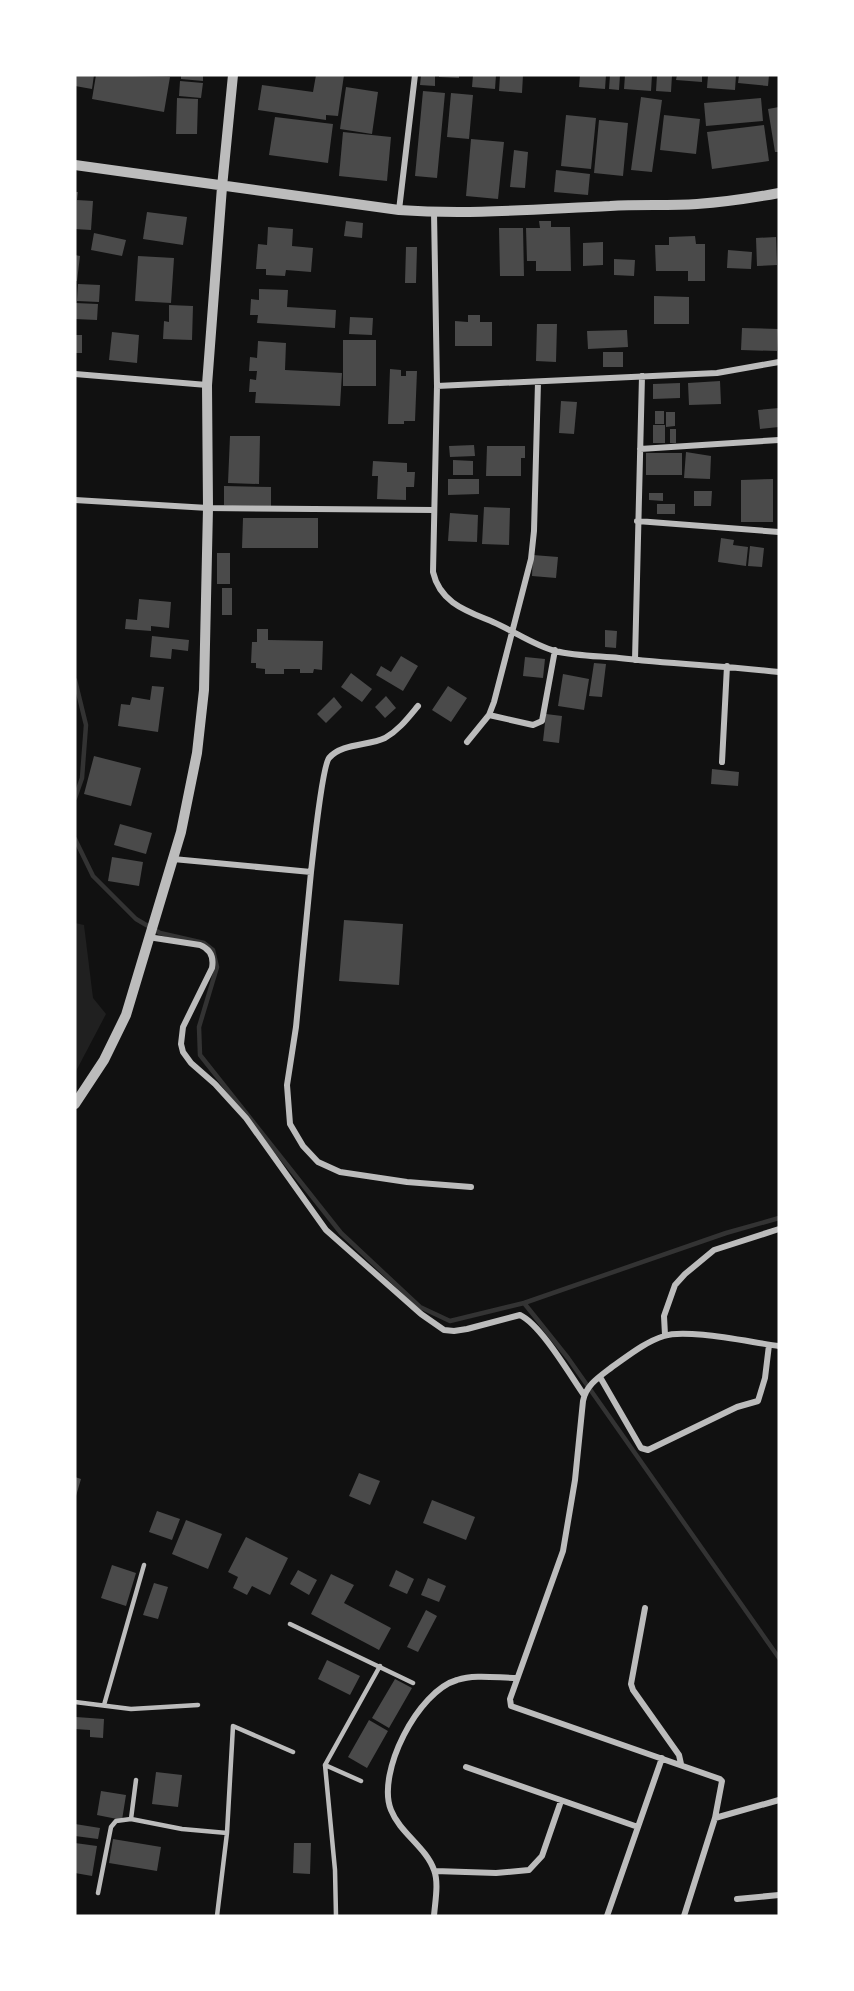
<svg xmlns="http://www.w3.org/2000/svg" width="854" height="1991" viewBox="0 0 854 1991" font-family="Roboto,sans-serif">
  <rect width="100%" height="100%" fill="#111"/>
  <!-- green -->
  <path fill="#202020" d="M75,923L84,925L93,998L106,1014L75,1073Z"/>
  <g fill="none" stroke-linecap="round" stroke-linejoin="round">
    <!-- stream -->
    <path stroke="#333" stroke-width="4.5" d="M75,680L86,725L82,778L75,798
      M75,839L93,876L136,919L160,933L204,943L213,950L217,967L199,1027L200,1055L341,1233L420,1307L450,1321L524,1303L726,1233L779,1218
      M524,1303L568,1358L779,1658"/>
  </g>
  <!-- building -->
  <path fill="#4a4a4a" d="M75,75H94L92,89L75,86Z
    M96,75L170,77L164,112L92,99Z
    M181,75H203V81L181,79Z
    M316,75H344L338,116L326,115V120L258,110L262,85L313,92Z
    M421,75H435V86L420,85Z
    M439,75H459V78L439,77Z
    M473,75H496L495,89L472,87Z
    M500,75H523L522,93L499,91Z
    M580,75H606L605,89L579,87Z
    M610,75H620L619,90L609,89Z
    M625,75H652L651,91L624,89Z
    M657,75H672L671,92L656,91Z
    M677,75H702V82L676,80Z
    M708,75H736L735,90L707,88Z
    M739,75H769L768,86L738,83Z
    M180,81L203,83L201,98L179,96Z
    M346,87L378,92L372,134L340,129Z
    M423,91L445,93L437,178L415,176Z
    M451,93L473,95L469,139L447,137Z
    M641,97L662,100L652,172L631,170Z
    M177,98L198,99L197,134H176Z
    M761,98L763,121L706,126L704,103Z
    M779,107V152H775L768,109Z
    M566,115L596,118L591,169L561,166Z
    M664,115L700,119L696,154L660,150Z
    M275,117L333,124L328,163L269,155Z
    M599,120L628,123L623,176L594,173Z
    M764,125L769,161L712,169L707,132Z
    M343,132L391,137L387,181L339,176Z
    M471,139L504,142L498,199L466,196Z
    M514,150L528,152L525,188L510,187Z
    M556,170L590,174L588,195L554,192Z
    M75,192H78L77,200L93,201L91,230L75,229Z
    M147,212L187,217L183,245L143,239Z
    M346,221L363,223L362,238L344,236Z
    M539,221H551V227H570L571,271H536V261H527L526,228H540Z
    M268,227L293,229L292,246L313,248L311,272L286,270L285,276L266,275V269H256L258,244L267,245Z
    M499,228H523L524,276H500Z
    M94,233L126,240L122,256L91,250Z
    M695,236L696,244H705V281H688V271H656L655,245H669V237Z
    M776,237L777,265L757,266L756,238Z
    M603,242V265L583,266V243Z
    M406,247H417L416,283H405Z
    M728,250L752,252L751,269L727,268Z
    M75,255L80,256L77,281H75Z
    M138,256L174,258L171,303L135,301Z
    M614,259L635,260L634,276L614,275Z
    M78,284L100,285L99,302L77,301Z
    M259,289L288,290L287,307L336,310L335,328L257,323L258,315H250L251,299L259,300Z
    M654,296L689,297V324H654Z
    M75,303L98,304L97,320L75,319Z
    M169,305L193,306L192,340L163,339L164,321L169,322Z
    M468,315H480V322H492V346H455V321L468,322Z
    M350,317L373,318L372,335L349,334Z
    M537,324H557L556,362L536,361Z
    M742,328L778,329L777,351L741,350Z
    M627,330L628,347L588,349L587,331Z
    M112,332L139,335L137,363L109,360Z
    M75,335H82V353H75Z
    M343,340H376V386H343Z
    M258,341L286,343L285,370L342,373L340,406L255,403L256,392H249L250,379L256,380L257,371H249L250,357L257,358Z
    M603,352H623V367H603Z
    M390,369L401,370V376H406V371H417L415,421H404V424H388Z
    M720,381L721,404L689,405L688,383Z
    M680,383V398L653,399V384Z
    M561,401L577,402L574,434L559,433Z
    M779,408V427L760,429L758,410Z
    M655,411H664V424H655Z
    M666,412H675V426L666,427Z
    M653,425H665V443H653Z
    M670,429H676V443H670Z
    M230,436H260L259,484L228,483Z
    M474,445L475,456L450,457L449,446Z
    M487,446H525V458H521V476H486Z
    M686,452L711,456L710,479L684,478Z
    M646,453H682V475H646Z
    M453,460L473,461V475H453Z
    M373,461L407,463V472H415L414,487H406V500L377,499L378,476H372Z
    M448,479H479V494L448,495Z
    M773,479V522H741V480Z
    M224,486L271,487V506L224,505Z
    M694,491H712L711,506H694Z
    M649,493H663V501L649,500Z
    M657,504H675V514H657Z
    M484,507L510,508L509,545L482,544Z
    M450,513L478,515L477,542L448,541Z
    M243,518H318V548H242Z
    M721,538L734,540L733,545L748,547L746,566L718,562Z
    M750,546L764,548L762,567L748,566Z
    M217,553H230V584H217Z
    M533,555L558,557L556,578L532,576Z
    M222,588H232V615H222Z
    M139,599L171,602L169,628L151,626V631L125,629L126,619L137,620Z
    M257,629H268V640L323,641L322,670L314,669L313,673H300V669H284V674H265V669L256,668V663H251L252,642H257Z
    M605,630L617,631L616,648L605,647Z
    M152,636L189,640L188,651L172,649L171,659L150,657Z
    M401,656L418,666L403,691L376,675L381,666L391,672Z
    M525,657L545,659L543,678L523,676Z
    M594,663L606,664L602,697L589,696Z
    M351,673L372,689L362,702L341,687Z
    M563,674L589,679L584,710L558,706Z
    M152,686L164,687L158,732L118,726L121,704L130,705L132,697L150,700Z
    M448,686L467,698L451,722L432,710Z
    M386,696L396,708L385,718L375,707Z
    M334,697L342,707L326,723L317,714Z
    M546,714L562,716L559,743L543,741Z
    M94,756L141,768L131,806L84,794Z
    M712,769L739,772L738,786L711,784Z
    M120,824L152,833L146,854L114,845Z
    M112,857L143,862L139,886L108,881Z
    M344,920L403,924L399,985L339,981Z
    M359,1473L380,1481L370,1505L349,1496Z
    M75,1477L81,1479L76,1496H75Z
    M432,1500L475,1517L466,1540L423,1523Z
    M157,1511L180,1519L172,1540L149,1532Z
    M186,1520L222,1534L208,1569L172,1554Z
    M246,1537L288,1558L270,1595L252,1586L247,1595L233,1588L238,1577L228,1572Z
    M112,1565L136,1573L126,1606L101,1598Z
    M298,1570L317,1580L309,1595L290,1584Z
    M396,1570L414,1579L407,1594L389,1586Z
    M331,1574L354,1585L344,1603L391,1628L379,1650L311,1614Z
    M428,1578L446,1586L439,1602L421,1595Z
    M154,1583L168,1587L158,1619L143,1615Z
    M426,1610L437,1616L418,1652L407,1647Z
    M327,1660L360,1676L350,1695L318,1679Z
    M395,1679L412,1688L389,1728L372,1718Z
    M76,1717L104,1719L103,1738L90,1737V1730L75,1729Z
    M369,1720L388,1731L367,1768L348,1757Z
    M156,1772L182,1775L178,1807L152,1804Z
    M101,1791L126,1795L122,1820L97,1815Z
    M75,1824L100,1828L98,1839L75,1836Z
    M113,1839L161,1847L157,1871L109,1863Z
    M75,1843L97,1846L92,1876L75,1873Z
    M294,1843H311L310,1874L293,1873Z"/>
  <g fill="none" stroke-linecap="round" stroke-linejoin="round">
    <!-- service -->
    <path stroke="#bcbcbc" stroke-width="4.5" d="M290,1624L413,1683
      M75,1702L131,1709L198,1705
      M104,1705L144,1565
      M325,1765L380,1666
      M131,1819L136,1780
      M98,1893L111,1827L116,1821L131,1819L182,1829L227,1833L233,1726L293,1752
      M217,1916L227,1833
      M336,1916L335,1870L325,1765L361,1781"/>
    <!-- minor -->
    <path stroke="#bcbcbc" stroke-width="6" d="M399,210L415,75
      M434,212L437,386L433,572C440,603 467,611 493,622C514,631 533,645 555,651C576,656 598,656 619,658C672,664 726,666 779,672
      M75,374L207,385
      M437,386L717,373L779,362
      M640,449L779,440
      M75,500L208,508L434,510
      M637,521L779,532
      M635,660L642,376
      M489,715L533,725L542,721L555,650
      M467,742L489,715L494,702L531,559L534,531L538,382
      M722,762L727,666
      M173,859L311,872L296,1027L287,1085L290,1124L303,1146L318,1162L340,1172L407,1182L471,1187
      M311,872C313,855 322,767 329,758C342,743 368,746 385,738C399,730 408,718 418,706
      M148,937L200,945C210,949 214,957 212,968L183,1027L181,1044L183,1052L191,1063L215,1084L246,1118L326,1230L421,1314L444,1330L454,1331L467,1329L520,1315C541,1325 570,1375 584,1395
      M665,1335L664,1316L675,1285L685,1274L714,1250L779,1229
      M600,1377L641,1448L648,1450L737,1407L758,1401L765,1378L769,1345
      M645,1608L631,1684L633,1690L679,1755L681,1764
      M466,1767L638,1827
      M715,1818L779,1800
      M435,1871L496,1873L529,1870L542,1856L561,1801
      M737,1899L779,1895
      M434,1916C435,1902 439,1883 434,1870C426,1847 400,1833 391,1810C376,1773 418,1691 457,1680C475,1674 498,1678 517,1678
      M607,1916L662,1758
      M684,1916L715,1818L722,1781L720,1779L511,1706L510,1699L563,1551L575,1480L583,1401C586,1385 599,1377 612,1367C628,1356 645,1342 664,1336C686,1328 753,1343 779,1346"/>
    <!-- tertiary -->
    <path stroke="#bcbcbc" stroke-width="10" d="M75,165L399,210C470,215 539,209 610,206C639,204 668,206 697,204C725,202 752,198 779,193
      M75,1104L104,1060L126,1015L181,832L197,753L204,690L208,508L207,385L222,187L233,75"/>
  </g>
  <!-- border -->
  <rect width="854" height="1991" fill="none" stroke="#ffffff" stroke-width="153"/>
</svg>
